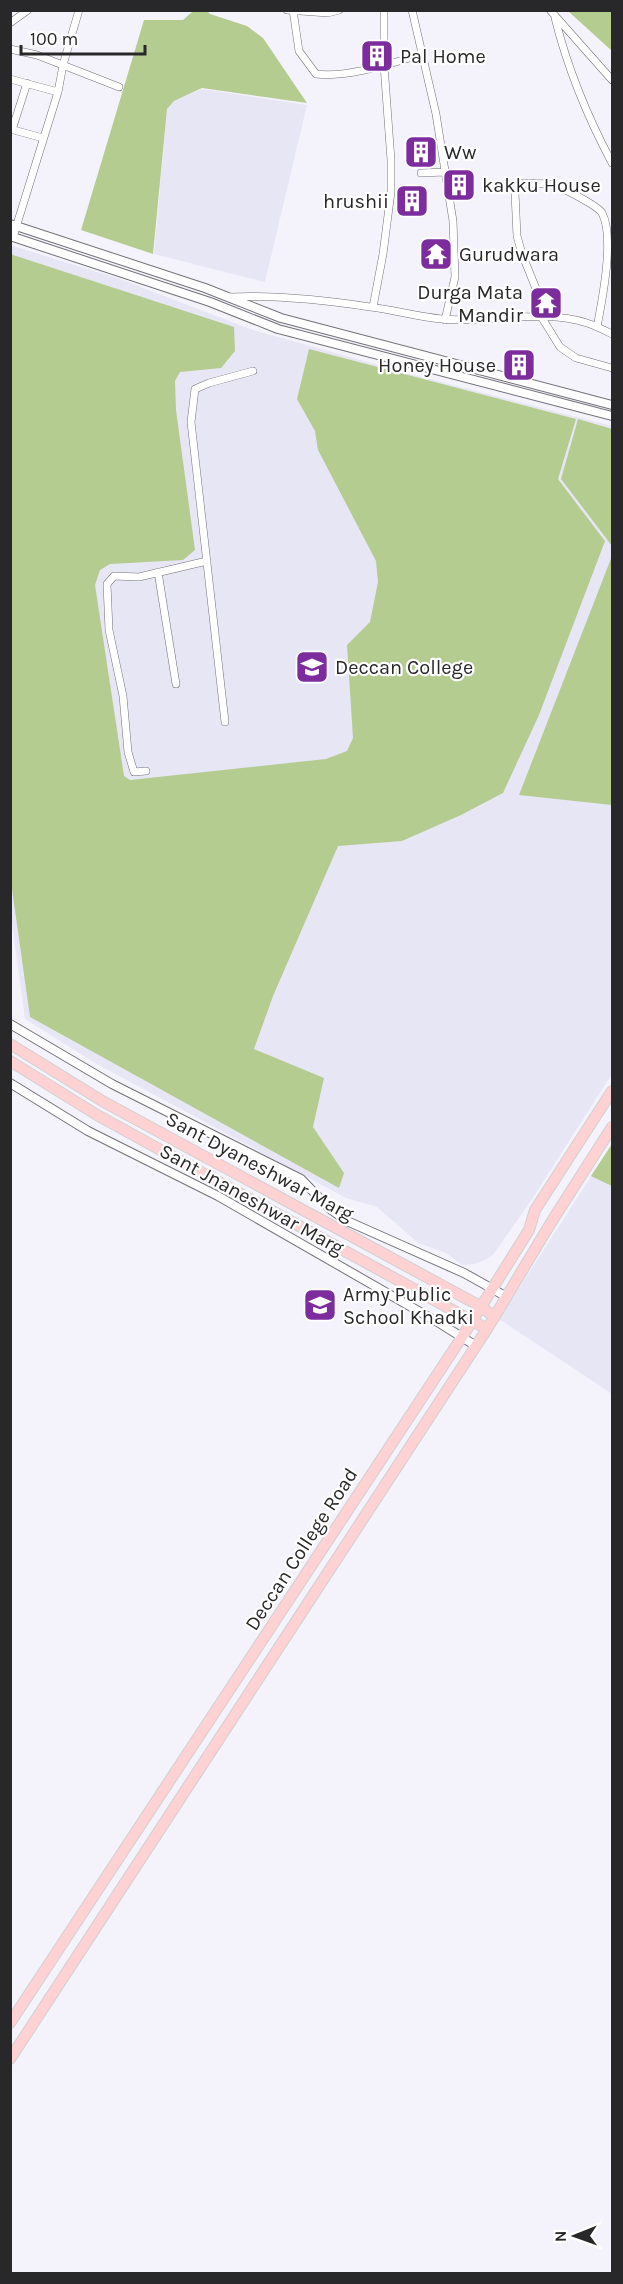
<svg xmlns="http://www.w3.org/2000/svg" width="623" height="2284" viewBox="0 0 623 2284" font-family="Karla,sans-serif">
  <rect width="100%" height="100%" fill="#f4f3fb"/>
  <!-- built -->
  <path fill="#e7e6f5" d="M202,89L307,105L265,282L154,254L167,109L174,101Z
    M10,245L117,278L253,330L403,372L612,426V1074L532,1199L493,1255L485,1260L474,1264L462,1265L446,1253L418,1243L377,1207L346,1198L95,1063L25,1019L10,908Z
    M612,1144V1394L499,1319Z"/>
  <!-- green -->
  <path fill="#b4cc90" d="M207,11L210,14L247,26L263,38L307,103L202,88L174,101L167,109L153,254L81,230L144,20H183L192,12Z
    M568,11H612V51Z
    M10,254L234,327L235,351L221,368L180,372L175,381L176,410L195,550L183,560L110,564L100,570L95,585L124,776L130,780L326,759L347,751L353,738L347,645L370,622L378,582L376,561L318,450L315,431L297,399L309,349L576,419L558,479L605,541L539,715L503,793L461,815L402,841L338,846L273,996L254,1049L324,1078L313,1127L344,1173L339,1188L30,1017L10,875Z
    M578,419L612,429V546L561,479Z
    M612,556V805L519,795Z
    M612,1144V1186L591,1176Z"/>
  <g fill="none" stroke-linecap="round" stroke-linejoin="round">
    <!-- minor casing -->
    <g stroke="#727178" stroke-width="8">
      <path id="minor" d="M287,10L328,13L339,10
        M293,10L299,51L316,74C348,78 392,63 423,54
        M412,10L436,114L453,221L455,277L445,320
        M550,10L612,80
        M555,18C568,70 587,116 612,163
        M10,23L28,10
        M10,49L37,55L119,87
        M10,79L58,92
        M10,129L43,138
        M12,130L27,83
        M421,173L445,172
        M13,237L58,92L63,65L79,10
        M230,297C276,295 324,300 370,307C395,310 418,317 442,319C489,324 541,308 587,323C596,326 604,330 612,334
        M373,307L383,254L391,192V160L384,65V10
        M597,327C602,301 615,237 602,213C598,206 560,186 551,184C540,183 529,184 518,183L515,193L517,236L522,254L541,301L542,318L560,347L576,358L612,368
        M158,572L176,684
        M225,722L191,422L195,389L209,383L253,371
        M146,771L134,772L128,752L123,696L109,630L107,584L114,576L139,577L207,561"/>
    </g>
    <!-- tertiary casing -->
    <g stroke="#727178" stroke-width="10">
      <path id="tertiary" d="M10,224L205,288L281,318L612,405
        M10,236L210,302L278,329L612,416
        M10,1024L112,1084L301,1179L330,1209L347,1221L464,1273L507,1297
        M10,1083L88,1131L218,1196L441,1324L476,1346"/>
    </g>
    <!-- primary casing -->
    <g stroke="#d0d0d0" stroke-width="12">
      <path id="primary" d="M10,1044L104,1102L480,1306L495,1317
        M10,1061L97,1115L487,1329
        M10,2023L462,1337L529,1230L535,1210L612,1091
        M10,2059L487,1329L552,1221L612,1127"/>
    </g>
    <!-- minor -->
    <use href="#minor" stroke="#fff" stroke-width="7"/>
    <!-- tertiary -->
    <use href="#tertiary" stroke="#fff" stroke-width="8"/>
    <!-- primary -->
    <use href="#primary" stroke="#fed1d3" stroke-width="10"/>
  </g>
  <!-- icons -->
  <defs>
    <g id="building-square" transform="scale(1.725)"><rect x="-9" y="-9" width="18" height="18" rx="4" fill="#7c2c9c" stroke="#fff"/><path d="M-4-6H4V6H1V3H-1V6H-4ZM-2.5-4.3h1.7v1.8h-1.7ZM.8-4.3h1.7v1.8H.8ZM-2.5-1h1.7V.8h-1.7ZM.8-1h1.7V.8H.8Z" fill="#fff"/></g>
    <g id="temple-square" transform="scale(1.725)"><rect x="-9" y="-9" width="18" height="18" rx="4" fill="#7c2c9c" stroke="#fff"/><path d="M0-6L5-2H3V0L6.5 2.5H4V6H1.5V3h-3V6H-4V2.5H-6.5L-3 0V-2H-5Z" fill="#fff"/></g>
    <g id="university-square" transform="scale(1.725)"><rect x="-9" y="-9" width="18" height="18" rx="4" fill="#7c2c9c" stroke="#fff"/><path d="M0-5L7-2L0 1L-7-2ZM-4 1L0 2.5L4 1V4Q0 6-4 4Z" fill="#fff"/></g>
    <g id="school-square" transform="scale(1.725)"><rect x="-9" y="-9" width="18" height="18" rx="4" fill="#7c2c9c" stroke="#fff"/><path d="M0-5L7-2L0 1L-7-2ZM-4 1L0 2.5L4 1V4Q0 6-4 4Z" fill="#fff"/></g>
  </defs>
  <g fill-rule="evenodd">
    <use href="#building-square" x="377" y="56"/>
    <use href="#building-square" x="421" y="152"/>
    <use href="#building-square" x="459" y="185"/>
    <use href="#building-square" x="412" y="201"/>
    <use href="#temple-square" x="436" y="254"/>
    <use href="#temple-square" x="546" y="303"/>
    <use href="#building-square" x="519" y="365"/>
    <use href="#university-square" x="312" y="667"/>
    <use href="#school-square" x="320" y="1305"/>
  </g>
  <g text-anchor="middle" stroke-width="4.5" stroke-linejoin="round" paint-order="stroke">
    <!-- poi labels -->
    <g font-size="20" fill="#28282a" stroke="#fff" text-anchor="start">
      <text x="400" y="63">Pal Home</text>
      <text x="444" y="159">Ww</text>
      <text x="482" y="192">kakku House</text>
      <text x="389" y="208" text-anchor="end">hrushii</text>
      <text x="459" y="261">Gurudwara</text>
      <text x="523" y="299" text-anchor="end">Durga Mata<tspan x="523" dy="23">Mandir</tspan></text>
      <text x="496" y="372" text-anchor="end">Honey House</text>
      <text x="335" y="674">Deccan College</text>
      <text x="343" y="1301">Army Public<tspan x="343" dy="23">School Khadki</tspan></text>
    </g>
    <!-- street labels -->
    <g font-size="20" fill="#28282a" stroke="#fff">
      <text transform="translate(260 1166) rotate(28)" y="7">Sant Dyaneshwar Marg</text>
      <text transform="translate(252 1199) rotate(29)" y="7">Sant Jnaneshwar Marg</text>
      <text transform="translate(301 1549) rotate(-57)" y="7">Deccan College Road</text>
    </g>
  </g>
  <!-- border -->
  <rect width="623" height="2284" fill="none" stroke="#28282a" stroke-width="24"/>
  <!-- north arrow -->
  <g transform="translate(575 2236) rotate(269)" stroke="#ffffff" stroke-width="4.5" paint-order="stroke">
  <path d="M0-4.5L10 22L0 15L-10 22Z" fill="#28282a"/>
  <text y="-9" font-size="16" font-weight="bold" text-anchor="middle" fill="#28282a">N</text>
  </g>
  <!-- scale -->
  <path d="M21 45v9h124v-9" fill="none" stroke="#28282a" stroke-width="3"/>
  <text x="30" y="45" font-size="18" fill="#28282a" stroke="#ffffff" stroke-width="4.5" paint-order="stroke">100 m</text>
</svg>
